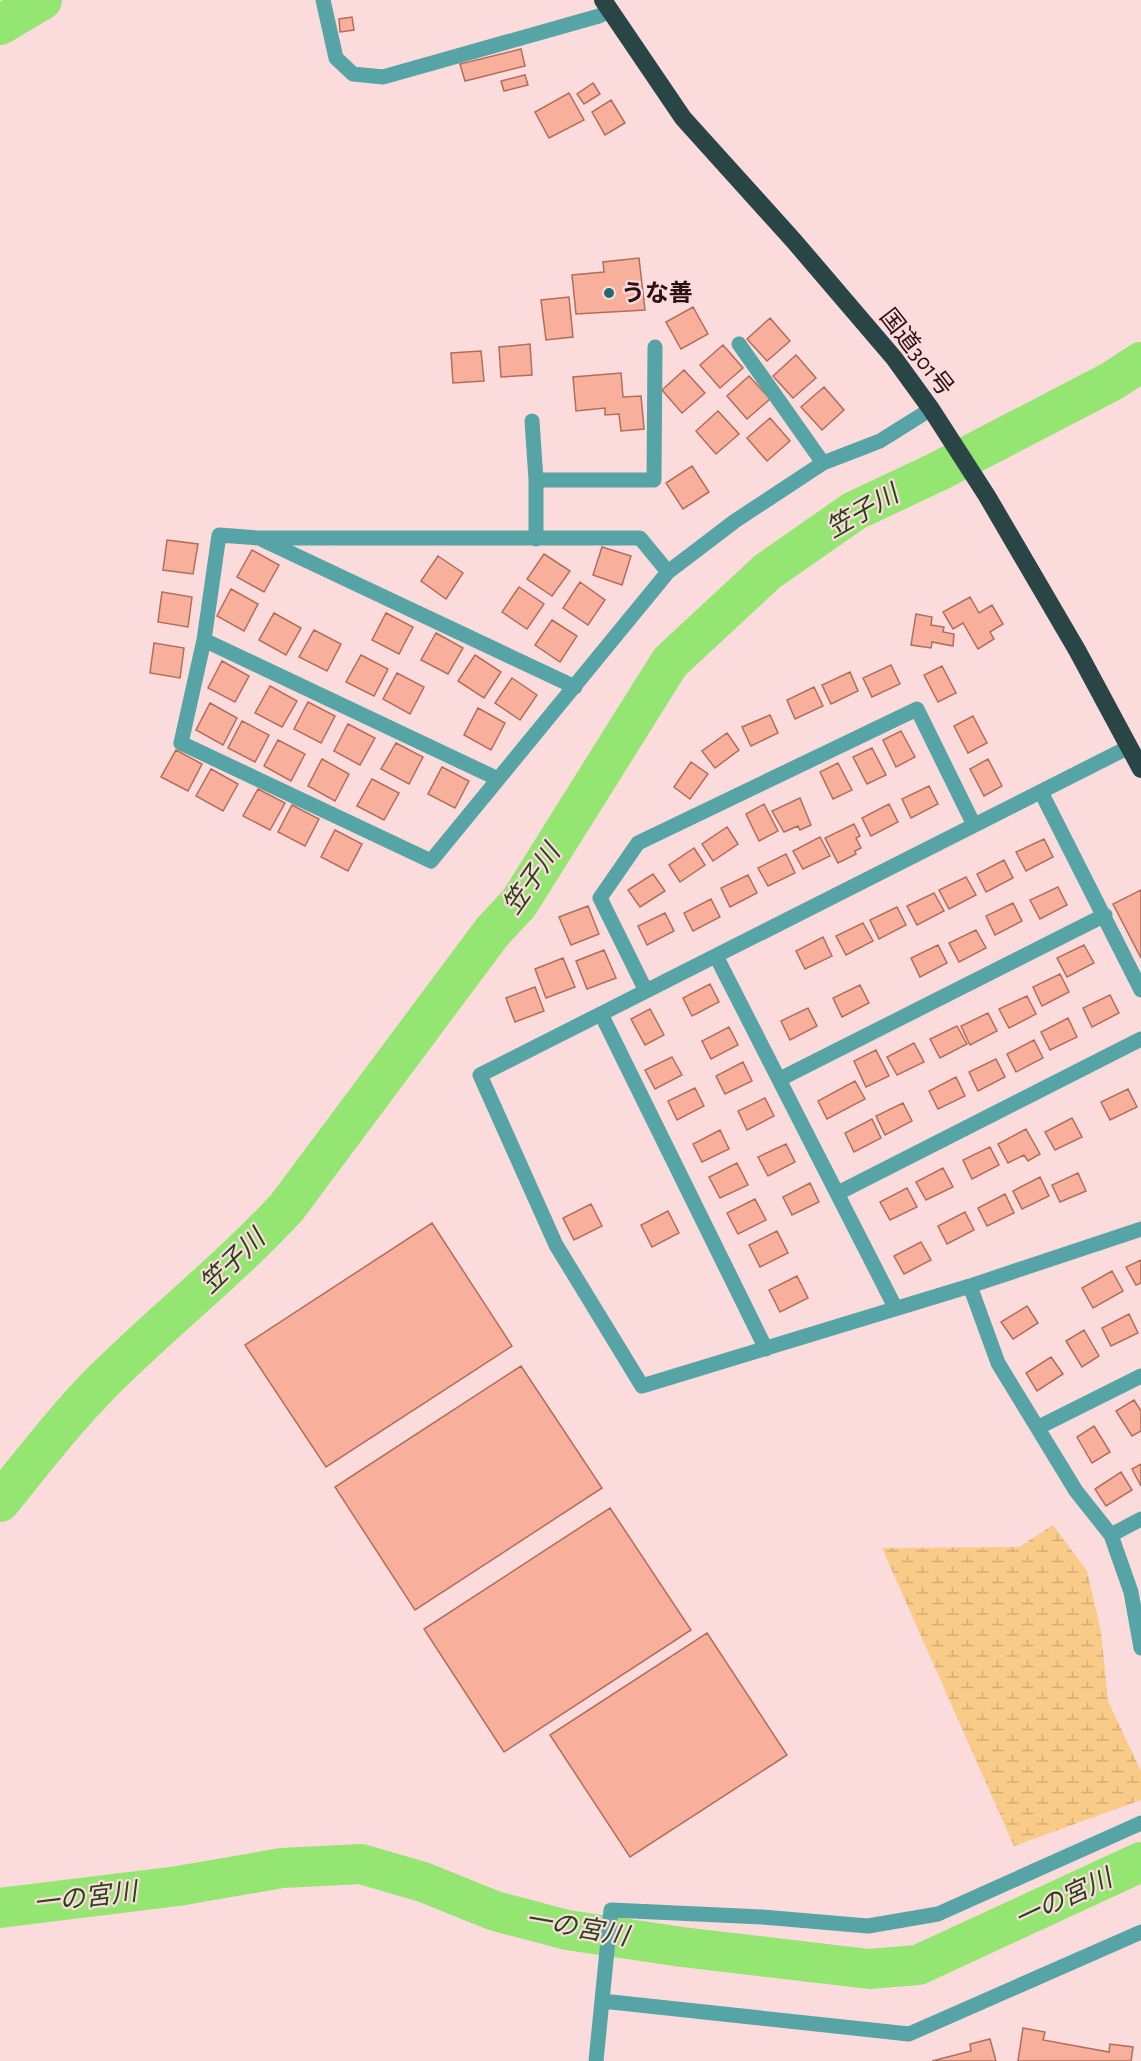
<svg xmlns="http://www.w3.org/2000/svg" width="1141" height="2061" viewBox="0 0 1141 2061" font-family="'Alegreya Sans','Noto Sans JP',sans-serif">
  <defs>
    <pattern id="wetland-marsh" width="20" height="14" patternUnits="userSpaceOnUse" patternTransform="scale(1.5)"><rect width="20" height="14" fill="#f8cb88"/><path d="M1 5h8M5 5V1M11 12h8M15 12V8" fill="none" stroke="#d5ad74"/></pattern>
  </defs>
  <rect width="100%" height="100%" fill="#fcdbdc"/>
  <!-- wetland -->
  <path fill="url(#wetland-marsh)" d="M1053,1525L1087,1571L1101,1632L1108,1701L1141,1771V1800L1014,1846L882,1548L1019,1547Z"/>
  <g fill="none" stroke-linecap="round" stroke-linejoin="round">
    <!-- river -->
    <path stroke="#94e571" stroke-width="40" d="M0,25L42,0
      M0,1502C34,1460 66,1418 104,1380C164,1320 230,1269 287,1207L492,932L519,903L670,662L768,571L854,511L939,471L1112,381L1141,362
      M0,1908L178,1886L282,1868L361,1864L423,1882L495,1911L567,1930L682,1947L869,1969L918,1965L1141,1862"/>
  </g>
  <!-- building -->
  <path fill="#f8b09c" stroke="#b06e5b" stroke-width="1.5" d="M352,17L354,30L340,32L339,19Z
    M521,49L525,66L465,81L460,64Z
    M525,75L528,85L504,91L501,81Z
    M593,83L600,94L584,104L577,94Z
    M569,93L584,120L549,138L535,112Z
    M611,100L625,123L605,135L592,112Z
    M639,258L645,310L576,314L572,275L604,272L603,262Z
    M569,297L573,337L546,340L541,300Z
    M693,307L708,334L681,349L666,322Z
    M770,318L790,341L767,361L747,339Z
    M530,344L532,375L501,377L499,347Z
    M723,345L743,368L720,388L700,365Z
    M481,351L484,381L453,383L451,353Z
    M796,355L816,378L793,398L773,376Z
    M684,370L705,393L682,413L662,390Z
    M621,373L623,397L641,396L644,429L621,431L619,414L605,415V408L576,411L573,377Z
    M749,376L770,399L747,419L727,396Z
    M824,387L844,410L822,430L801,407Z
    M718,411L739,434L716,454L696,431Z
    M770,418L790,441L767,461L747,438Z
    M692,466L709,492L683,509L666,483Z
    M167,540L198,544L193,574L163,570Z
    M602,547L631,556L622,585L593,575Z
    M252,550L279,565L264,592L237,577Z
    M544,554L570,571L552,596L527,579Z
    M438,556L463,573L446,599L421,581Z
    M580,582L605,600L588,625L563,608Z
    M519,587L544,604L527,629L502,612Z
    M231,589L258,604L244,631L217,616Z
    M162,592L192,597L188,627L158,622Z
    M970,597L979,613L992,605L1003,624L990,632L994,639L978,649L963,623L953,629L943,612Z
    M274,613L301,628L286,655L259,640Z
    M386,613L413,627L399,654L372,640Z
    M916,614L932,617L931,625L944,627L943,632L954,634L953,646L932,642L931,648L911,645Z
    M552,620L577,636L560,662L535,645Z
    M314,630L341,644L327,671L299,657Z
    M436,633L463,648L448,674L421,660Z
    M154,643L184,648L180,678L150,673Z
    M361,655L388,669L374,696L346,682Z
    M475,655L501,672L484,698L458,681Z
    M222,661L249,676L235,702L208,688Z
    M891,665L900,684L872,697L863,678Z
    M942,666L956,693L938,702L924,675Z
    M850,672L858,691L831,704L822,685Z
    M397,673L424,687L410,714L383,699Z
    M512,678L537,695L520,720L495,703Z
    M270,686L297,701L282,727L255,713Z
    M814,687L823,706L795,719L787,700Z
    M308,702L335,716L321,743L294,729Z
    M210,703L237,718L223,745L196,730Z
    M478,708L505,723L491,750L464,735Z
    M770,715L778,733L751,746L742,727Z
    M973,716L987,743L968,753L954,726Z
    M242,721L269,735L255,762L228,748Z
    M348,724L375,738L360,765L334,751Z
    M901,731L915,757L896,767L883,740Z
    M727,733L739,750L715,768L702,751Z
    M278,740L305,754L291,781L264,766Z
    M396,743L423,757L409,784L381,769Z
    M872,748L886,775L867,784L853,757Z
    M176,750L202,764L188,791L161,777Z
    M322,759L349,774L335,801L308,786Z
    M988,759L1002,786L984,796L970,769Z
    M691,762L708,774L690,799L674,787Z
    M838,763L852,790L833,799L820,772Z
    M442,767L469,781L455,808L428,794Z
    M211,769L238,784L223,811L196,796Z
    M372,779L399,793L384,820L357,806Z
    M929,786L938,804L911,818L902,799Z
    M258,789L285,803L270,830L243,816Z
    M800,798L811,825L800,830L798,826L784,832L772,811Z
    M764,804L778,831L759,841L746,814Z
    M889,804L898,822L871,836L862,818Z
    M292,805L319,819L305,846L278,832Z
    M854,824L860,836L856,838L861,848L855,851L856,854L838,863L825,838Z
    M727,827L738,844L713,861L702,844Z
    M335,830L362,844L348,871L321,857Z
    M820,837L830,856L803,869L793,851Z
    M1044,839L1053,857L1026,871L1016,852Z
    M694,848L705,865L680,882L669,865Z
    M786,854L795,873L768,886L758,868Z
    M1004,860L1013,878L986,892L977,874Z
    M653,874L665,891L640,907L628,890Z
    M748,875L757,893L730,907L721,888Z
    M966,877L976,895L949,909L939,890Z
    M1058,887L1067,905L1040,919L1030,900Z
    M1141,890V958L1113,904Z
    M934,893L944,911L917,925L907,906Z
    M711,899L720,917L693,931L684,913Z
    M1013,903L1022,921L995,935L986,916Z
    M588,906L599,934L571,945L559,917Z
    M897,907L906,925L879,939L870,920Z
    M665,913L674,931L647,945L638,926Z
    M863,923L873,941L846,955L836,936Z
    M976,930L986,948L959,962L949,943Z
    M823,937L832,956L805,969L796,951Z
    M938,945L947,963L920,977L911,958Z
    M1084,945L1094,963L1067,977L1057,958Z
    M604,950L616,978L587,989L576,961Z
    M563,958L575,987L546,998L535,969Z
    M1060,974L1069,992L1042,1006L1033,987Z
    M710,984L719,1002L692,1016L683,998Z
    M860,985L869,1003L842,1017L833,998Z
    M535,987L544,1011L515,1022L506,998Z
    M1110,995L1119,1013L1092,1027L1083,1008Z
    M1027,996L1036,1014L1009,1028L999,1009Z
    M808,1008L817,1026L790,1040L781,1021Z
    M650,1009L664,1035L645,1045L631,1019Z
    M988,1013L997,1031L970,1045L961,1026Z
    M1068,1018L1077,1037L1050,1050L1041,1032Z
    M957,1026L967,1044L940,1058L930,1039Z
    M729,1027L738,1045L711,1059L702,1041Z
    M1034,1040L1043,1058L1016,1072L1007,1054Z
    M914,1043L924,1062L897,1075L887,1057Z
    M876,1050L889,1076L866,1087L854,1061Z
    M672,1057L682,1075L655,1089L645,1070Z
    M996,1059L1005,1077L978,1091L969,1072Z
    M743,1062L752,1081L725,1094L716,1076Z
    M956,1077L965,1096L938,1109L929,1091Z
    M855,1081L865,1099L827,1119L818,1101Z
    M695,1088L704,1106L677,1120L668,1101Z
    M1128,1089L1137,1107L1110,1120L1101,1102Z
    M765,1098L774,1116L747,1130L738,1111Z
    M903,1103L912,1121L885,1135L876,1116Z
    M1072,1118L1082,1137L1055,1150L1045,1132Z
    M872,1119L881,1138L854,1152L845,1133Z
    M1026,1129L1040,1154L1028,1161L1024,1155L1008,1163L998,1144Z
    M720,1130L729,1149L702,1162L693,1144Z
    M786,1144L795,1162L768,1176L758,1157Z
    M990,1147L999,1165L972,1179L963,1160Z
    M737,1163L748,1185L720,1198L709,1177Z
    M943,1168L953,1187L926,1200L916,1182Z
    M1078,1173L1086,1191L1060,1202L1052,1185Z
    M1040,1177L1049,1196L1022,1209L1013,1191Z
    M810,1183L819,1202L792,1215L783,1197Z
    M907,1188L917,1207L890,1220L880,1202Z
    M1005,1194L1014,1213L987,1226L978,1208Z
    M755,1199L766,1220L738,1234L727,1213Z
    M591,1204L602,1226L574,1240L563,1218Z
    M668,1211L679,1233L652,1247L641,1225Z
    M965,1212L974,1230L947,1244L938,1226Z
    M432,1223L512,1346L326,1467L245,1345Z
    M777,1231L788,1253L760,1267L749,1245Z
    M921,1242L931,1260L904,1274L894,1256Z
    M1141,1260V1283L1136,1285L1126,1267Z
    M1112,1271L1123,1291L1093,1308L1082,1288Z
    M797,1276L808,1298L780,1312L769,1290Z
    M1027,1306L1038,1323L1013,1339L1001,1322Z
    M1129,1314L1138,1333L1111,1346L1102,1328Z
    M1084,1330L1099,1356L1082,1367L1066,1341Z
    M1051,1357L1063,1374L1037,1391L1026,1373Z
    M521,1366L602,1488L415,1610L335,1487Z
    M1134,1400L1141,1411V1431L1132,1436L1116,1411Z
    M1094,1426L1110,1452L1092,1463L1077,1437Z
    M1141,1464V1486L1132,1469Z
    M1121,1472L1132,1490L1106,1506L1095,1489Z
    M610,1508L691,1630L504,1752L424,1629Z
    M707,1633L787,1755L630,1857L550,1735Z
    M1023,2028L1045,2032L1043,2040L1109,2052L1110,2044L1133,2047L1131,2061H1018Z
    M990,2039L996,2061H932L971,2051L970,2044Z"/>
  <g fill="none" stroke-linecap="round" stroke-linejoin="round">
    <!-- minor -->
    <path stroke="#57a4a6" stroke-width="15" d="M323,0L336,58L353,74L383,77L599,16L610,11
      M739,344L823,463
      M532,421L536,480V539
      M536,480H654L655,347
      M263,540L575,687
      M668,572L640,538H258L219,535L204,640L181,743L431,861L668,572L735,521L823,463L880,441L931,409
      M204,640L498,779
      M1129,747L480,1075L556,1245L642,1386L970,1286L1141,1229
      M1041,792L1141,990
      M716,956L895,1307
      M646,991L600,898L638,843L917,709L974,825
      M601,1014L766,1349
      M780,1079L1105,915
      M838,1193L1141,1039
      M970,1286L998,1363L1076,1491L1111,1535L1131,1592L1141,1648
      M1039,1427L1141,1376
      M1111,1535L1141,1519
      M602,2001L909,2034L1141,1932
      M596,2061L611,1910L762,1917L868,1926L938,1914L1141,1823"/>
    <!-- highway -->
    <path stroke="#294545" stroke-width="18" d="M603,0L683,118L794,241L894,358L931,409L987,496L1077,650L1141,769"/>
  </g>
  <!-- markers -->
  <circle fill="#206c6d" stroke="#fcdbdc" stroke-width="2" cx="609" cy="293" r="6"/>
  <g text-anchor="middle" stroke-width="4.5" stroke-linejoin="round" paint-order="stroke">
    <!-- poi labels -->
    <g font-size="24" font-weight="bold" fill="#2c1113" stroke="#fcdbdc" text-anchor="start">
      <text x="621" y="301">うな善</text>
    </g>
    <!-- street labels -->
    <g font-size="24" fill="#2c1113" stroke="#fcdbdc">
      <text transform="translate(917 352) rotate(52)" y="8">国道301号</text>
    </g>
    <!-- water labels -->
    <g font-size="26" font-style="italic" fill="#244316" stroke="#fcdbdc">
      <text transform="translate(862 511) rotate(-30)" y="9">笠子川</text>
      <text transform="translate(531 879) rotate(-55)" y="9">笠子川</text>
      <text transform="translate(232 1261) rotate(-44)" y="9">笠子川</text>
      <text transform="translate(85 1897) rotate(-7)" y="9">一の宮川</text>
      <text transform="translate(1063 1898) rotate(-25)" y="9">一の宮川</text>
      <text transform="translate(577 1927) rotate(10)" y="9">一の宮川</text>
    </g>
  </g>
</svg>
